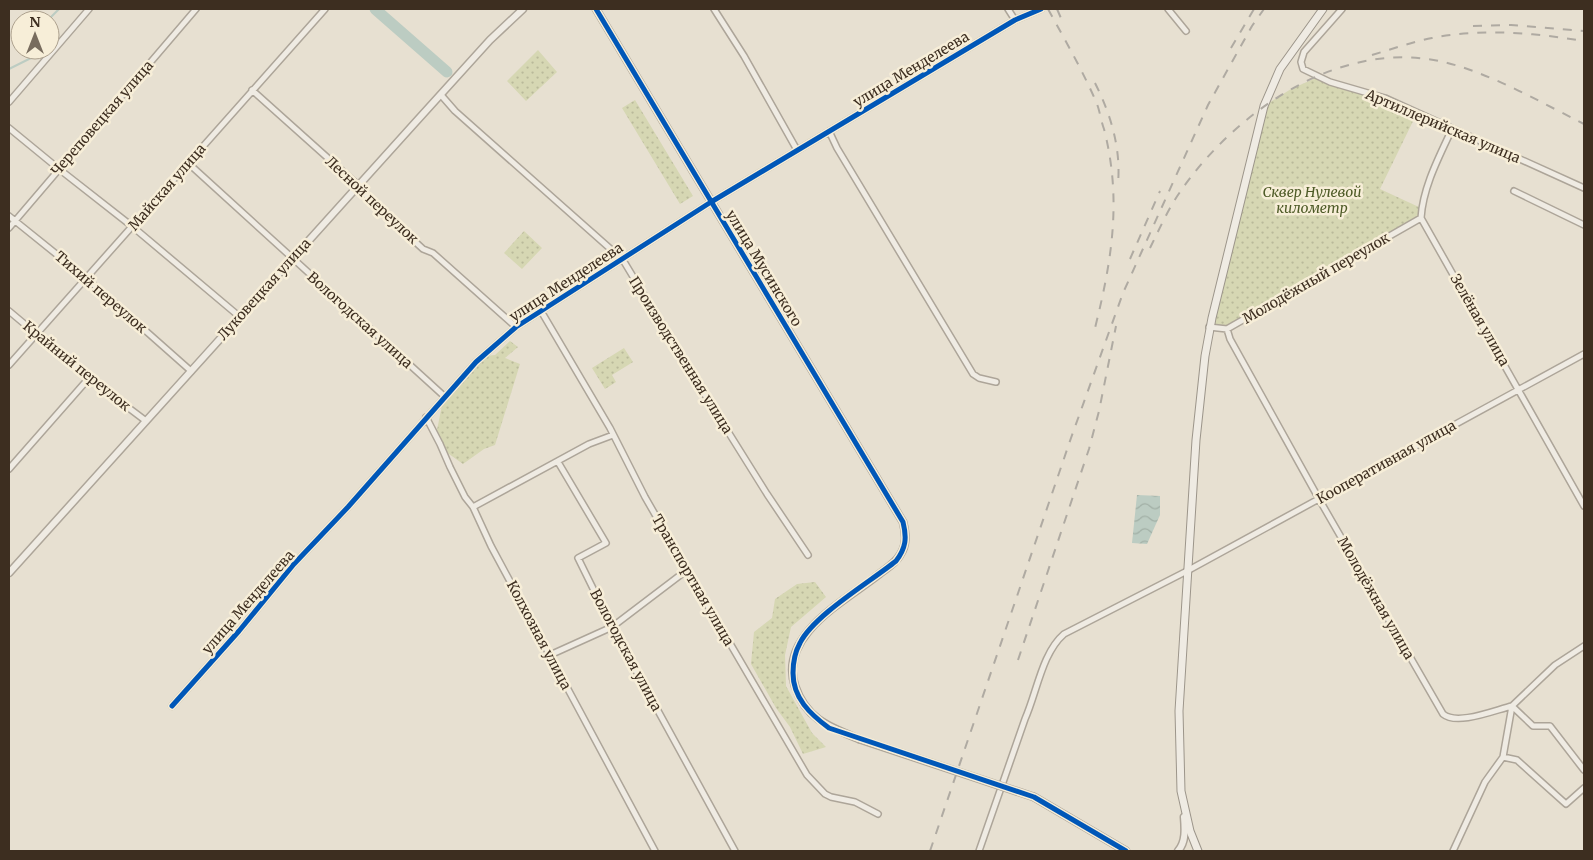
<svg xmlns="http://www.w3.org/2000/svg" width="1593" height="860" viewBox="0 0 1593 860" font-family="Merriweather,serif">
  <defs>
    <pattern id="grass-dots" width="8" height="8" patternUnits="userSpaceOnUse" patternTransform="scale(1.25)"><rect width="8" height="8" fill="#d6d7b3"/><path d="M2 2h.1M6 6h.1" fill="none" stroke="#b9b99a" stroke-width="1.8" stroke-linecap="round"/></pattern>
    <pattern id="water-waves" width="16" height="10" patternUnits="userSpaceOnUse" patternTransform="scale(1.25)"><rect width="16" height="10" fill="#bcccc2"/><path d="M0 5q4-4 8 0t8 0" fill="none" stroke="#a2b0a6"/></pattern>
  </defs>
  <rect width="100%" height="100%" fill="#e7e0d1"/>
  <!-- grass -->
  <path fill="url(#grass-dots)" d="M538,50L557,72L526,101L507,81Z
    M1318,77L1385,98L1417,113L1380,189L1421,208V218L1227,329L1209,327L1264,106L1291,89Z
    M635,100L693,196L680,204L622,108Z
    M524,231L542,248L522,269L504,253Z
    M510,341L518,347L505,358L520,364L495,445L484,449L463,464L442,449L436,435L442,405L485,356L495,355Z
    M624,348L633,362L612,375L616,382L605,389L592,368Z
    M815,582L826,597L791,627L785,655L786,686L812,733L826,747L803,754L790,727L776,708L751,664L754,632L772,618L775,599L797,584Z"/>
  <!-- water -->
  <path fill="url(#water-waves)" d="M1137,495L1160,496V515L1147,544L1132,543Z"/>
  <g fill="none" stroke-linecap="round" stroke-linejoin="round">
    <!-- stream -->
    <path stroke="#bcccc2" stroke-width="2" d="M50,34L52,26L51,17L59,9
      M9,69L33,57L40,50"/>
    <!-- river -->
    <path stroke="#bcccc2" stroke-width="11" d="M375,9L447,72"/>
    <!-- minor casing -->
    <g stroke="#ada599" stroke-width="8">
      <path id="minor" d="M714,9L744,56L797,150
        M1008,9L1015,20
        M1168,9L1186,31
        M1342,9L1304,52L1301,62L1303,69L1330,82L1385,98L1584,188
        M252,90L358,185L371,201L423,249L433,253L516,327
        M441,95L455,111L623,260L682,358L767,494L808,555
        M9,102L89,9
        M9,128L59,169L133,227L240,317
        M1452,129C1439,157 1423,187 1421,218L1584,506
        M829,131L837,148L973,374L979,378L996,382
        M188,163L444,396
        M1514,191L1584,225
        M9,216L86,278L191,371
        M9,228L196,9
        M9,311L89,378L146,421
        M541,311L610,428L645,497L687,570L807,775L825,794L831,797L855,802L878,814
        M1209,327L1227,329L1421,218
        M1227,329L1230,339L1319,499L1443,714C1457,726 1495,710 1512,706L1533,726H1550L1584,770
        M9,365L325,9
        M426,417L440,444L450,467L465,497L473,507L491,546L655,851
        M558,462L606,543L578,558L612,627L735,851
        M9,469L89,378
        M473,507L589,444L613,435
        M550,655L612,627L687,570
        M172,706L239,631L294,564L348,507L476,362L516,327L711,202L1015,20L1041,9
        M1503,757L1517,760L1566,804L1584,788
        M979,851L1025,719C1037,692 1042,653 1064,634L1187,571L1584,354
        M1453,851L1485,782L1503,757L1512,706L1555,665L1584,646"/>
    </g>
    <!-- tertiary casing -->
    <g stroke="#ada599" stroke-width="9">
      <path id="tertiary" d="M596,9L903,522C906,534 907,545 900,555C895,564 885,569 878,575C845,601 778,635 795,686C806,719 829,727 859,739
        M9,573L413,125L490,40L523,9
        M1034,797L1126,851
        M1178,851C1186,842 1185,829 1184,817"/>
    </g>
    <!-- secondary casing -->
    <g stroke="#9c958a" stroke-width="9">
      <path id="secondary" d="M1198,851L1190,831L1181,791L1179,711L1196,440L1205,356L1212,318L1264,106L1280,69L1323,9"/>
    </g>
    <!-- minor -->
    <use href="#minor" stroke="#efebe3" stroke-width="5"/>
    <!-- tertiary -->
    <use href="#tertiary" stroke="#efebe3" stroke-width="6"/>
    <!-- secondary -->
    <use href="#secondary" stroke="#efebe3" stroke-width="7"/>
    <!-- rail -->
    <path stroke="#afaaa2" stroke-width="2" stroke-dasharray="9 9" stroke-linecap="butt" d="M1048,9C1065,40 1083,71 1097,104C1100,112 1101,121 1104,129C1122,199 1112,260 1095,328
      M1057,9L1064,25
      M1473,26L1511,25L1584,31
      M1231,48L1254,9
      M1372,55C1392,49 1412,42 1432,38C1482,28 1534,33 1584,41
      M1095,83C1111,115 1121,148 1118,184
      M1150,248C1159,230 1168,209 1180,192C1235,112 1338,40 1439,61C1487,71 1540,102 1584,124
      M1130,259L1160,191
      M1018,660L1089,449L1099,411L1116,326
      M930,851L1071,438L1123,293L1208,105L1252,26L1264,9"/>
    <!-- tertiary-bridge casing -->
    <g stroke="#ada599" stroke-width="9" stroke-linecap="butt">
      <path id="tertiary-bridge" d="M859,739L1034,797"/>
    </g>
    <!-- tertiary-bridge -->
    <use href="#tertiary-bridge" stroke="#efebe3" stroke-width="6"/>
    <!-- cycleway casing -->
    <g stroke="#f7eed8" stroke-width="8">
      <path id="cycleway" d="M596,9L903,522C907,538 906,548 896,561C870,582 814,615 800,643C795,652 793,662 793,673C793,698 810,714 829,728L1034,797L1126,851
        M172,706L239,631L294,564L348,507L476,362L516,327L711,202L1015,20L1041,9"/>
    </g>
    <!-- cycleway -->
    <use href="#cycleway" stroke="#0057b8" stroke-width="5"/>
  </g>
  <g text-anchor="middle" stroke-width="5" stroke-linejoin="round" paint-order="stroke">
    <!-- street labels -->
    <g font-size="14" fill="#3d2e20" stroke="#f7eed8">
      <text transform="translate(911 69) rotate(-31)" y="5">улица Менделеева</text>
      <text transform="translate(102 118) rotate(-49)" y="5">Череповецкая улица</text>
      <text transform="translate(1443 126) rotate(23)" y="5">Артиллерийская улица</text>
      <text transform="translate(167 187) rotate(-49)" y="5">Майская улица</text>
      <text transform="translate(372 200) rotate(43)" y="5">Лесной переулок</text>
      <text transform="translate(764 268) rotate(59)" y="5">улица Мусинского</text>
      <text transform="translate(1316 278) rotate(-30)" y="5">Молодёжный переулок</text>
      <text transform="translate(566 282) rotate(-33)" y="5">улица Менделеева</text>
      <text transform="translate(264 289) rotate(-48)" y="5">Луковецкая улица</text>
      <text transform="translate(101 292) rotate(41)" y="5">Тихий переулок</text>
      <text transform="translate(360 320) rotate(42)" y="5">Вологодская улица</text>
      <text transform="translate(1480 320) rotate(60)" y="5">Зелёная улица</text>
      <text transform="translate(681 355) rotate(58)" y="5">Производственная улица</text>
      <text transform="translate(77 366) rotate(39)" y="5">Крайний переулок</text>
      <text transform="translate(1386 462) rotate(-29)" y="5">Кооперативная улица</text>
      <text transform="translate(693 580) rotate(60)" y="5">Транспортная улица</text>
      <text transform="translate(1376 598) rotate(60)" y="5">Молодёжная улица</text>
      <text transform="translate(248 602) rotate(-49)" y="5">улица Менделеева</text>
      <text transform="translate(539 635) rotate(62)" y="5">Колхозная улица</text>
      <text transform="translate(626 650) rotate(62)" y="5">Вологодская улица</text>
    </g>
    <!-- park labels -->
    <g font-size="14" font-style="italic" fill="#4d5a26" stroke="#f7eed8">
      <text x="1312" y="197">Сквер Нулевой<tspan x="1312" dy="16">километр</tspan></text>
    </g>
  </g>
  <!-- border -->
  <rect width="1593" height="860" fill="none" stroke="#3d2e20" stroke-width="20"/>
  <!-- north arrow -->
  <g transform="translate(35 35)"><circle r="24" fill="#f7eed8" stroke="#ada18e"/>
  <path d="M0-4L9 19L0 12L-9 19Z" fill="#786c5e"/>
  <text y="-8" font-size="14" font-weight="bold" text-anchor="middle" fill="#3d2e20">N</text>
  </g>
</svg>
